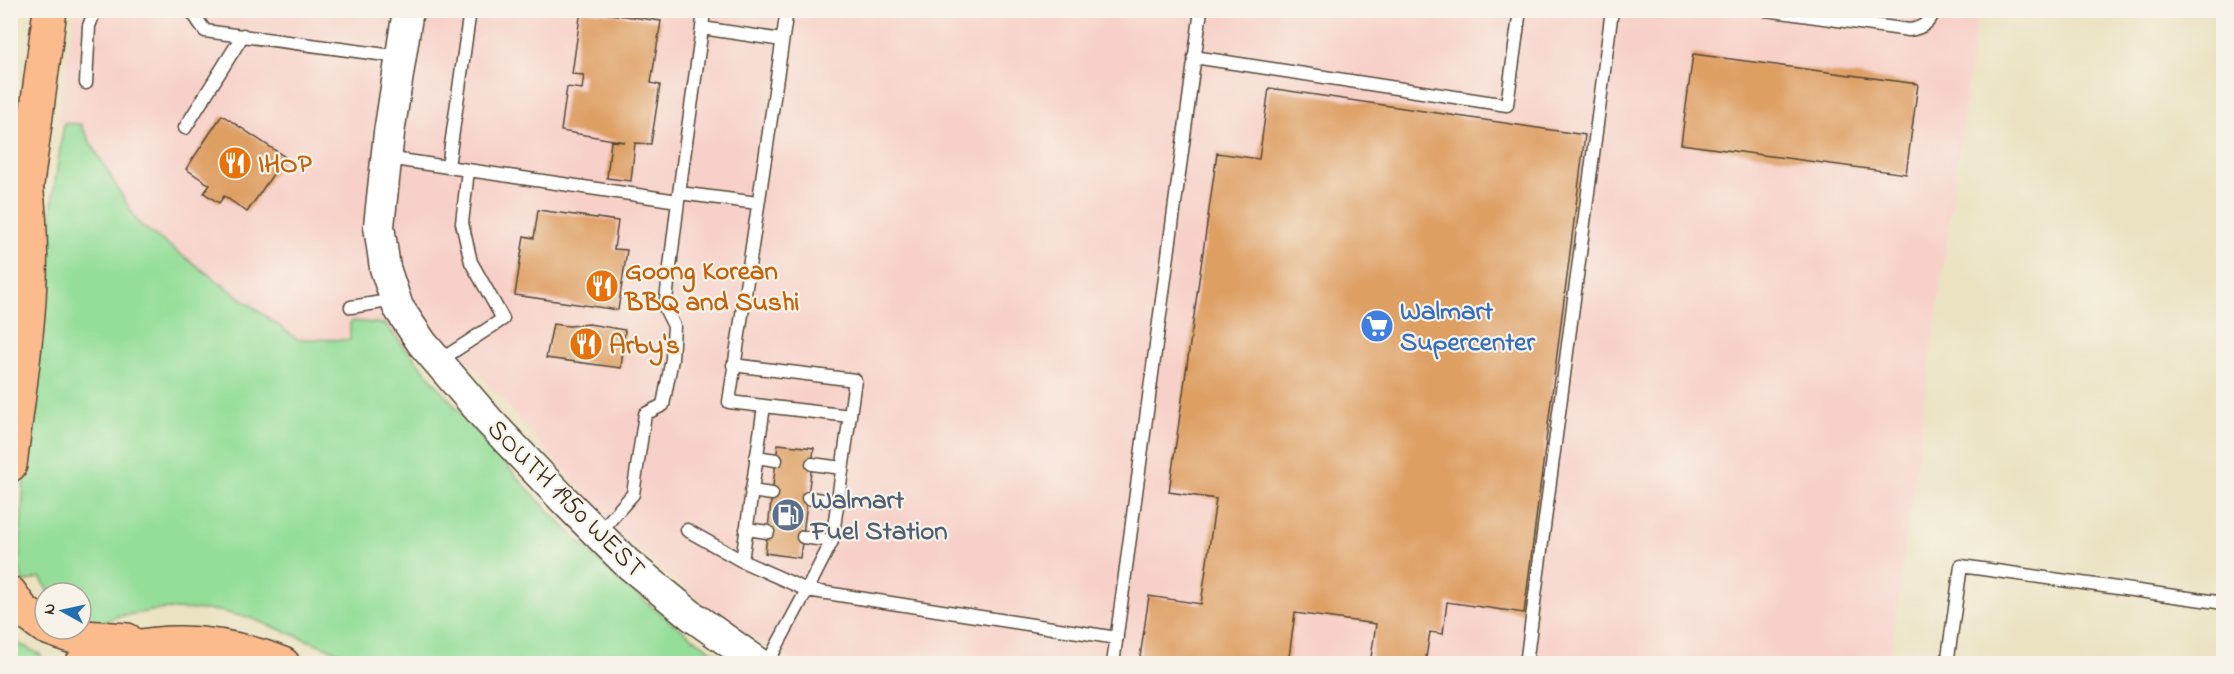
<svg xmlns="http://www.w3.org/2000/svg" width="2234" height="674" viewBox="0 0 2234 674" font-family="'Indie Flower',sans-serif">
  <rect width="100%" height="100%" fill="#f7f3e8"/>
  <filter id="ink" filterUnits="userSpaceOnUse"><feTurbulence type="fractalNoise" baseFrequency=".0167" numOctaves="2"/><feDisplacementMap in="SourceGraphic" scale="12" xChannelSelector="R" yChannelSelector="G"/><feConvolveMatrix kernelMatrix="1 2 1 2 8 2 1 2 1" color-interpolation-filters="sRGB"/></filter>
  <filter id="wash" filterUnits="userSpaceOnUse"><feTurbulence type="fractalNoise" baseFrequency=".008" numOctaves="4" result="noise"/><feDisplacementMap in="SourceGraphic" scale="24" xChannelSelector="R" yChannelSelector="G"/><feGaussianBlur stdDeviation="1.35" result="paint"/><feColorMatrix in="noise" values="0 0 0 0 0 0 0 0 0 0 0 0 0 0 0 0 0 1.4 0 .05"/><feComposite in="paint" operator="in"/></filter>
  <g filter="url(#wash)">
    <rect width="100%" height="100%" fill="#ebe2c1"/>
    <!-- built -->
    <path fill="#f7d1c9" d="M75,11H1978L1889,663H796L728,624L620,535L468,361L351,340L297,339L138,223L58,122Z"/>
    <!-- green -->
    <path fill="#94de99" stroke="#68845c" stroke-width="1.5" d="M64,123L80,124L138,223L297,339L350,340V323L353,321L385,324C490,446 592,578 731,663H367L250,618L214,610L164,609L114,617L91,629H81V593H50L40,577L23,583L19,564L25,460L53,196Z
      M11,636L17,643L41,655V659L34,663H11Z"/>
    <g id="blocks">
      <!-- building -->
      <path fill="#de9f63" d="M581,10L661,21L651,83L660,85L651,144L635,143L631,181L607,178L611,141L625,142L561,131L567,87L582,89L584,75L572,74Z
        M1693,54L1918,84L1906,174L1681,144Z
        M1269,88L1585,135L1524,613L1447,602L1443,634L1430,632L1425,664H1370L1376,624L1295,613L1288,664H1139L1149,596L1201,604L1216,499L1169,492L1217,153L1259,159Z
        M222,115L285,157L247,212L224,196L219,203L204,193L210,185L186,169Z
        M538,210L618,221L614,249L627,250L618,310L515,295L524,236L534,238Z
        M553,324L569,326L589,324L625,330L621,368L546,358Z
        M778,444L814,448L800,558L765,553Z"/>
    </g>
  </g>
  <g filter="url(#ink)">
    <use href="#blocks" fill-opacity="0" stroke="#554636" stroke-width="1.5"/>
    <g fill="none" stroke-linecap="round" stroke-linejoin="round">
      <!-- service casing -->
      <g stroke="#554636" stroke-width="15">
        <path id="service" d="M191,10L205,31L401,57
          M1766,10L1909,30C1923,28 1929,23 1935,10
          M702,28L704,10
          M1194,57L1507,105L1520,10
          M86,83L89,26L95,10
          M185,128L243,35
          M387,158L678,201
          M448,167L470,10
          M758,203L679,193L702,28L782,40
          M351,307L395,300
          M439,361L503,319L471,262L462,223L468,170
          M733,365L855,380L832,541L807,590L767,664
          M764,406L850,416
          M756,457L776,460
          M812,464L842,468
          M751,491L772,494
          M808,498L837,502
          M746,529L768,532
          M687,530L742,561L807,590L1117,638
          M598,534L633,494L645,414L663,405L672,359L674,326L665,308L679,193
          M803,537L832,541
          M742,561L764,406L729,402L787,10
          M1113,664L1201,10
          M1526,664L1612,10
          M1947,664L1961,566L2224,603"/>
      </g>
      <!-- tertiary casing -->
      <g stroke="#554636" stroke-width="33">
        <path id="tertiary" d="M408,10L389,133L379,226L385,268L398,307L422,343L488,420L564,500L626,562L692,616L760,664"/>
      </g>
      <!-- primary casing -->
      <g stroke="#554636" stroke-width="36">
        <path id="primary" d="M23,214L50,10
          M10,317L17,263"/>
      </g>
      <!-- motorway casing -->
      <g stroke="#554636" stroke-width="36">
        <path id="motorway" d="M10,465C21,372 39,279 26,185
          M10,593L22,610L45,627
          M50,629L70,636L127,640
          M82,664C147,634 217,638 283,664"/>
      </g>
      <!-- service -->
      <use href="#service" stroke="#fff" stroke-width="12"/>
      <!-- tertiary -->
      <use href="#tertiary" stroke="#fff" stroke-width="30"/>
      <!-- primary -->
      <use href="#primary" stroke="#fbbb8d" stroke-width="33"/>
      <!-- motorway -->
      <use href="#motorway" stroke="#fbbb8d" stroke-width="33"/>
    </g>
  </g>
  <!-- icons -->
  <defs>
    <g id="restaurant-disc" transform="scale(1.725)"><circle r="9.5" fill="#e8710a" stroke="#f7f3e8"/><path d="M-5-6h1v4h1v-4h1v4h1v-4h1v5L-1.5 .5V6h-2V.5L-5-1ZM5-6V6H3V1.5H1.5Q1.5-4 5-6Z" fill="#fff"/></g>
    <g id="supermarket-disc" transform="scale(1.725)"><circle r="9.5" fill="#3f7fe0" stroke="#f7f3e8"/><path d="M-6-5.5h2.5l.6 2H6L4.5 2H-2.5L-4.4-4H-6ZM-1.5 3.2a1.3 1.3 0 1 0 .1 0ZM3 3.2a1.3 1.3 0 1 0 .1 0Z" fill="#fff"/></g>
    <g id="fuel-disc" transform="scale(1.725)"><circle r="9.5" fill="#5c6f8a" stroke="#f7f3e8"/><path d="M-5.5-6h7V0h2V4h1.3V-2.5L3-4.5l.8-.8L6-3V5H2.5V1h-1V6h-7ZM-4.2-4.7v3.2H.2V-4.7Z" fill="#fff"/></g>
  </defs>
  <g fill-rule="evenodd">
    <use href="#restaurant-disc" x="235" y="163"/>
    <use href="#restaurant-disc" x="602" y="286"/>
    <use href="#supermarket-disc" x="1377" y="326"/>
    <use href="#restaurant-disc" x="586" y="344"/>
    <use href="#fuel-disc" x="788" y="515"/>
  </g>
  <g text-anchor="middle" stroke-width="4.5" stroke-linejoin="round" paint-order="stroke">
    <!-- food labels -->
    <g font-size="27" font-weight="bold" fill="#c56008" stroke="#f7f3e8" text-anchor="start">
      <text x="258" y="172">IHOP</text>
      <text x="625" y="279">Goong Korean<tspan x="625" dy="31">BBQ and Sushi</tspan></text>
      <text x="609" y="353">Arby's</text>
    </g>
    <!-- shop labels -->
    <g font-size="27" font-weight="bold" fill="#366cbe" stroke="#f7f3e8" text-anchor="start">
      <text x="1400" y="319">Walmart<tspan x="1400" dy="31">Supercenter</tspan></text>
    </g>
    <!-- street labels -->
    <g font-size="27" fill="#3b2a1e" stroke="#f7f3e8">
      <text transform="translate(567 498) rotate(45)" y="9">SOUTH 1950 WEST</text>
    </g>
    <!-- service labels -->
    <g font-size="27" font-weight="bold" fill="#4e5e75" stroke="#f7f3e8" text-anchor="start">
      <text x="811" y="508">Walmart<tspan x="811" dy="31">Fuel Station</tspan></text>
    </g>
  </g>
  <!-- margin -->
  <rect width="2234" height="674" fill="none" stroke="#f7f3e8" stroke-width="36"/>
  <!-- north arrow -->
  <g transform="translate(63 611) rotate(278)"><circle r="28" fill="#f7f3e8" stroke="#aca397" stroke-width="1.5"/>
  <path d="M0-4.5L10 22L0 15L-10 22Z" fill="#1f6fb2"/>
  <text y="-9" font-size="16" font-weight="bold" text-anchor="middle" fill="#3b2a1e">N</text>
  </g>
</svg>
